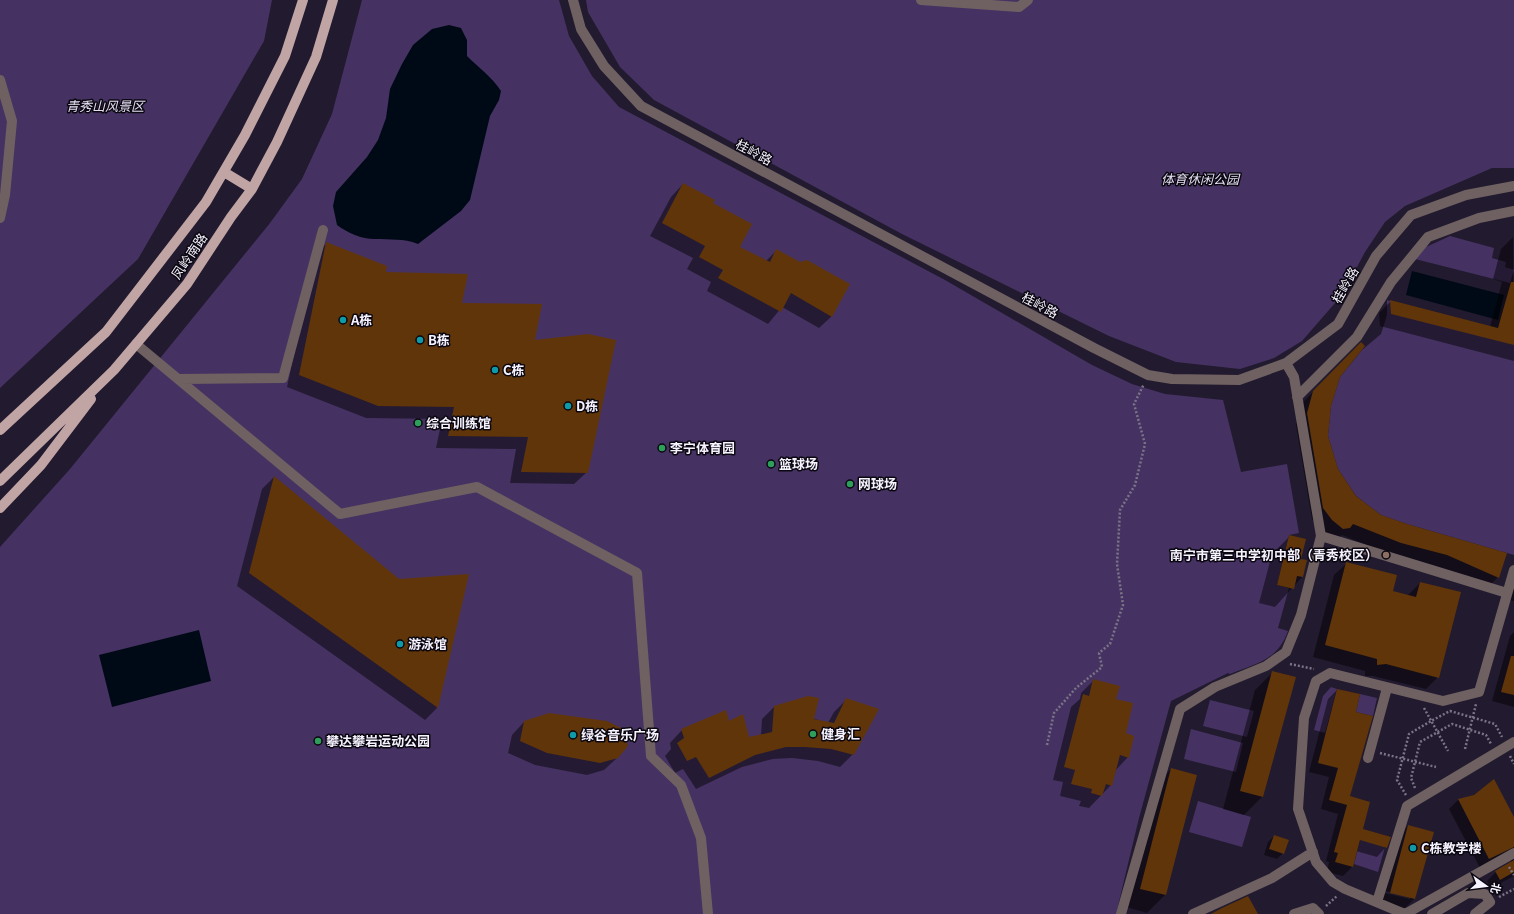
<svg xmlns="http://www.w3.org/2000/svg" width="1514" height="914" viewBox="0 0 1514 914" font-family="Georgia,'Noto Sans SC',serif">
  <rect width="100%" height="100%" fill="#221a2f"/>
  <!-- green -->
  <path fill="#453262" d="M0,0H272L264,41L138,259L0,388Z
    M362,0H559L569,36L592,76L619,107L945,280L1092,365L1132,384L1165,394L1223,400L1241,472L1287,464L1299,533L1289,535L1277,585L1289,588L1278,628L1288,631C1277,661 1257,663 1230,674L1228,673L1171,701L1139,818L1116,914H0V547L70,469L270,223L302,179L332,114Z
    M586,0H1514V168H1492L1405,206L1385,222L1365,252L1342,295L1302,341L1274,358L1240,369L1176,362L1109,336L902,234L654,100L620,67L588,12Z
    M1450,236L1494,248L1492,258L1506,262L1505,267L1514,270L1510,283L1415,259L1426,247Z
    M1387,300L1514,345V555L1407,524L1381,515L1356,496L1338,469L1328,436L1331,406L1340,377L1362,350L1381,334L1387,315Z
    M1331,687L1337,689L1325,733L1314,730L1323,696Z
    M1360,694L1377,698L1373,716L1356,712Z
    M1210,700L1254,711L1247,737L1203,726Z
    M1191,729L1243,743L1236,772L1184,759Z
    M1198,801L1251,817L1242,847L1189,832Z
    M1361,837L1385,847L1378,872L1354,864Z"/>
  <!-- water -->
  <path fill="#000a16" d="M449,25L461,28L467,40V56C479,68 492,77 501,91L499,100L490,116L470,200L461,211L418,244C403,238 390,240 375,239C361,239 348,233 337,225L333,206L336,192L367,157L378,140L386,118L390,89L402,64L413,45L432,29Z
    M1412,271L1504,295L1498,320L1406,295Z
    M199,630L211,681L112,707L99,655Z"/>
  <!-- shadow -->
  <path fill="#0007" fill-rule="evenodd" d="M683,184L712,203L739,247L766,261L776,251L832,316L819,328L782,307L768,324L707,291L711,282L687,269L693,258L650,236L671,197Z
    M1513,237L1514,361L1380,326L1379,313L1391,301L1490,327L1502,282L1493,279L1501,249Z
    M327,243L385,273L460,303L534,341L587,472L574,484L510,483L516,449L436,448L442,419L366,418L287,387L315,255Z
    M1361,344L1339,377L1330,406L1327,436L1337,469L1356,496L1380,516L1498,577L1487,588L1435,566L1389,554L1342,535L1338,539L1321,531L1312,519L1296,425L1302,403Z
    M274,477L398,580L468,575L437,708L425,720L237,586L262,489Z
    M1290,536L1300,559L1302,577L1275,607L1259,603L1272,554Z
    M1347,563L1392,591L1407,596L1420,583L1438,677L1426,689L1373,676H1365V671L1313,657L1334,575Z
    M1514,576V601L1506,600Z
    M1514,632V707L1492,701L1510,636Z
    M1273,672L1262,797L1244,815L1223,809L1255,690Z
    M1094,680L1115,700L1124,734L1128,757L1116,770L1111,785L1089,808L1079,806L1081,801L1060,796L1063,782L1053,780L1071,707L1080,699L1081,693Z
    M1337,690L1354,712L1348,797L1362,830L1386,847L1377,857L1356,851L1352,867L1343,876L1327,872L1329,862L1326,861L1338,814L1321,809L1329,777L1309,772L1328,699Z
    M846,700L853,754L840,767L818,761L792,758L773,759L742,767L696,789L683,769L675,773L665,756L671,749L670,743L682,730L728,723L748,739L761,735L762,719L775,706L828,723L834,712Z
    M524,722L617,758L604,770L587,775L535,765L508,753L512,735Z
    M1171,769L1165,895L1147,913L1123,906L1153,788Z
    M1474,796L1514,819V876L1491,888L1487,881L1496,872L1511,863V860L1480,868L1449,809L1458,800Z
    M1408,826L1433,832L1414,899L1405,908L1381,902L1399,835ZM1385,891L1410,897V899L1385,893Z
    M1274,836L1283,853L1277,859L1264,855L1268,842Z"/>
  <!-- building -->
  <path fill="#603509" d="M683,183L715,200L713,203L752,224L740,247L770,262L776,249L800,262L807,260L850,284L832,317L791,293L781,312L718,278L723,270L699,257L705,246L662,223Z
    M326,242L387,266L386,272L468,274L462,303L542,304L535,340L588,334L616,340L588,473L521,472L528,437L448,436L454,407L378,406L299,375Z
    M1511,282H1514V345L1391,314L1390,300L1498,328Z
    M1361,342L1365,346L1340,377L1331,406L1328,436L1338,469L1356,496L1381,515L1407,524L1507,553L1499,578L1447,555L1401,543L1353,524L1350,528L1343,529L1332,520L1323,508L1307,413L1313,391Z
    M274,476L399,579L469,574L438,708L249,573Z
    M1289,535L1306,539L1301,559L1307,560L1303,577L1297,576L1294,589L1277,585Z
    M1346,562L1397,575L1393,591L1416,597L1420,582L1461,592L1439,678L1386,664L1377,665V659L1325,645Z
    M1511,656H1514V695L1501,692Z
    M1272,671L1296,677L1263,797L1240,791Z
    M1093,679L1120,686L1116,699L1133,703L1126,733L1134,736L1129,758L1120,755L1112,786L1106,784L1102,796L1091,793L1092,789L1071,784L1075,770L1064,767L1083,694L1089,696Z
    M1337,689L1360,694L1356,712L1373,716L1350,796L1370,802L1363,829L1391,837L1387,848L1360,840L1353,867L1335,862L1338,853L1334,852L1347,805L1329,800L1338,768L1318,763Z
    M808,696L819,698L814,719L834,723L846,698L879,709L854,755L831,749L805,747H786L755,755L709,778L696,757L687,761L677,743L684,738L681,729L726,710L729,721L743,714L749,737L772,732L774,706Z
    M549,713L607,721L623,729L628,746L618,758L600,763L547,753L520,741L524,721Z
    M1171,768L1197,775L1166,895L1140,889Z
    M1494,779L1514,817V847L1489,859L1458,799L1474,795Z
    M1408,825L1434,832L1415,899L1390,893Z
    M1274,835L1289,840L1284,854L1269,849Z
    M1514,860V872L1500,880L1495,871Z
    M1248,896L1258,914H1211L1222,908Z"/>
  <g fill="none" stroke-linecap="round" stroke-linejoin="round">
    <!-- path -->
    <path stroke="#7b7486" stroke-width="2.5" stroke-dasharray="2 2" stroke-linecap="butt" d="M1290,664L1314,669
      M1424,708L1448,751
      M1047,745L1054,713L1076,688L1102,667L1099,653L1110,644L1123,605L1117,564L1120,510L1135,485L1145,444L1134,404L1144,384
      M1465,749L1476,704
      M1380,753L1436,767
      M1510,756L1514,764
      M1415,788L1411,778L1420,742L1452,724L1486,735L1491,744
      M1406,795L1397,780L1409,734L1431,721L1450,711L1495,724L1502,737
      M1509,867L1514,875
      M1499,897L1514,889
      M1326,906L1337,896"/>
    <!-- minor -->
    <path stroke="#6f6161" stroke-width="10" d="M573,0L581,29L604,66L641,106L1094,348L1148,375L1172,379L1239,380L1286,363L1338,324L1376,256L1411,215L1466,195L1514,186
      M921,0L1019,7L1028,0
      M0,80L12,121L5,195L0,218
      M136,344L340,514L477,487L637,573L651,756L681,785L701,838L708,914
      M178,379L283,378L323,230
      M1297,397L1357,337L1391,282L1428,237L1479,218L1514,211
      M1321,536L1507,593
      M1514,570L1479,692L1443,701L1330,673L1316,681L1304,718L1298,809L1316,862L1333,882L1345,889L1405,914L1514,853
      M1368,758L1387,688
      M1377,902L1407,806L1514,742
      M1121,914L1180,709L1215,687L1266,666L1286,652L1301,615L1321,536L1294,377L1286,363
      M1193,914L1272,878L1313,852
      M1294,914L1313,908L1319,914
      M1432,914L1468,893L1485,894L1490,902L1475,914"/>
    <!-- major -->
    <path stroke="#c1a4a4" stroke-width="10" d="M224,172L252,189
      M0,430L106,332L206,202L245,135L285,56L303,0
      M0,481L114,370L187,284L231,217L252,189L277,142L316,57L333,0
      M0,508L41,465L91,399"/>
  </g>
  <!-- markers -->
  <g fill="#0f9aa8" stroke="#0a0710" stroke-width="1.5">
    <circle cx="343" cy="320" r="4"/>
    <circle cx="420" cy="340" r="4"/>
    <circle cx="495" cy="370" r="4"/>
    <circle cx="568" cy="406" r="4"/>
    <circle cx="400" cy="644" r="4"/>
    <circle cx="573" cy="735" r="4"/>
    <circle cx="1413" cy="848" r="4"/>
  </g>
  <g fill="#2e9e5b" stroke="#0a0710" stroke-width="1.5">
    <circle cx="418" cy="423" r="4"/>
    <circle cx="662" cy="448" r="4"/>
    <circle cx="771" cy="464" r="4"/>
    <circle cx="850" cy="484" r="4"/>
    <circle cx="813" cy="734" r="4"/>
    <circle cx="318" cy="741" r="4"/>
  </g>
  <circle fill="#8d6e63" stroke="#0a0710" stroke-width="1.5" cx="1386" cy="555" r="4"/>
  <g text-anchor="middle" stroke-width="3" stroke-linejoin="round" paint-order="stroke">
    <!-- park labels -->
    <g font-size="13" font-style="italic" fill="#e4def1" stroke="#0a0710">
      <text x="105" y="111">青秀山风景区</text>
      <text x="1200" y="184">体育休闲公园</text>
    </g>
    <!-- street labels -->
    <g font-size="13" fill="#f6f2fe" stroke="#0a0710">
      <text transform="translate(754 152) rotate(28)" y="5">桂岭路</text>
      <text transform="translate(189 256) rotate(-56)" y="5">凤岭南路</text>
      <text transform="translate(1345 285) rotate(-60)" y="5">桂岭路</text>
      <text transform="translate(1040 305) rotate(28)" y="5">桂岭路</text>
    </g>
    <!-- poi labels -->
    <g font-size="13" font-weight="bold" fill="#f6f2fe" stroke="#0a0710" text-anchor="start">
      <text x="351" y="325">A栋</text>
      <text x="428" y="345">B栋</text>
      <text x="503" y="375">C栋</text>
      <text x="576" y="411">D栋</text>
      <text x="426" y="428">综合训练馆</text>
      <text x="670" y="453">李宁体育园</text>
      <text x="779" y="469">篮球场</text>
      <text x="858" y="489">网球场</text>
      <text x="1378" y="560" text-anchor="end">南宁市第三中学初中部（青秀校区）</text>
      <text x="408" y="649">游泳馆</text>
      <text x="821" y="739">健身汇</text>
      <text x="581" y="740">绿谷音乐广场</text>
      <text x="326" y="746">攀达攀岩运动公园</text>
      <text x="1421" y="853">C栋教学楼</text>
    </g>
  </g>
  <!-- north arrow -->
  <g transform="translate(1486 886) rotate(104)" stroke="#0a0710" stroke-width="3" paint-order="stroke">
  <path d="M0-3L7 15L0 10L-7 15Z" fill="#f6f2fe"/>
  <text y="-6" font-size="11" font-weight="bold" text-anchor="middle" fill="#f6f2fe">北</text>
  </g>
</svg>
